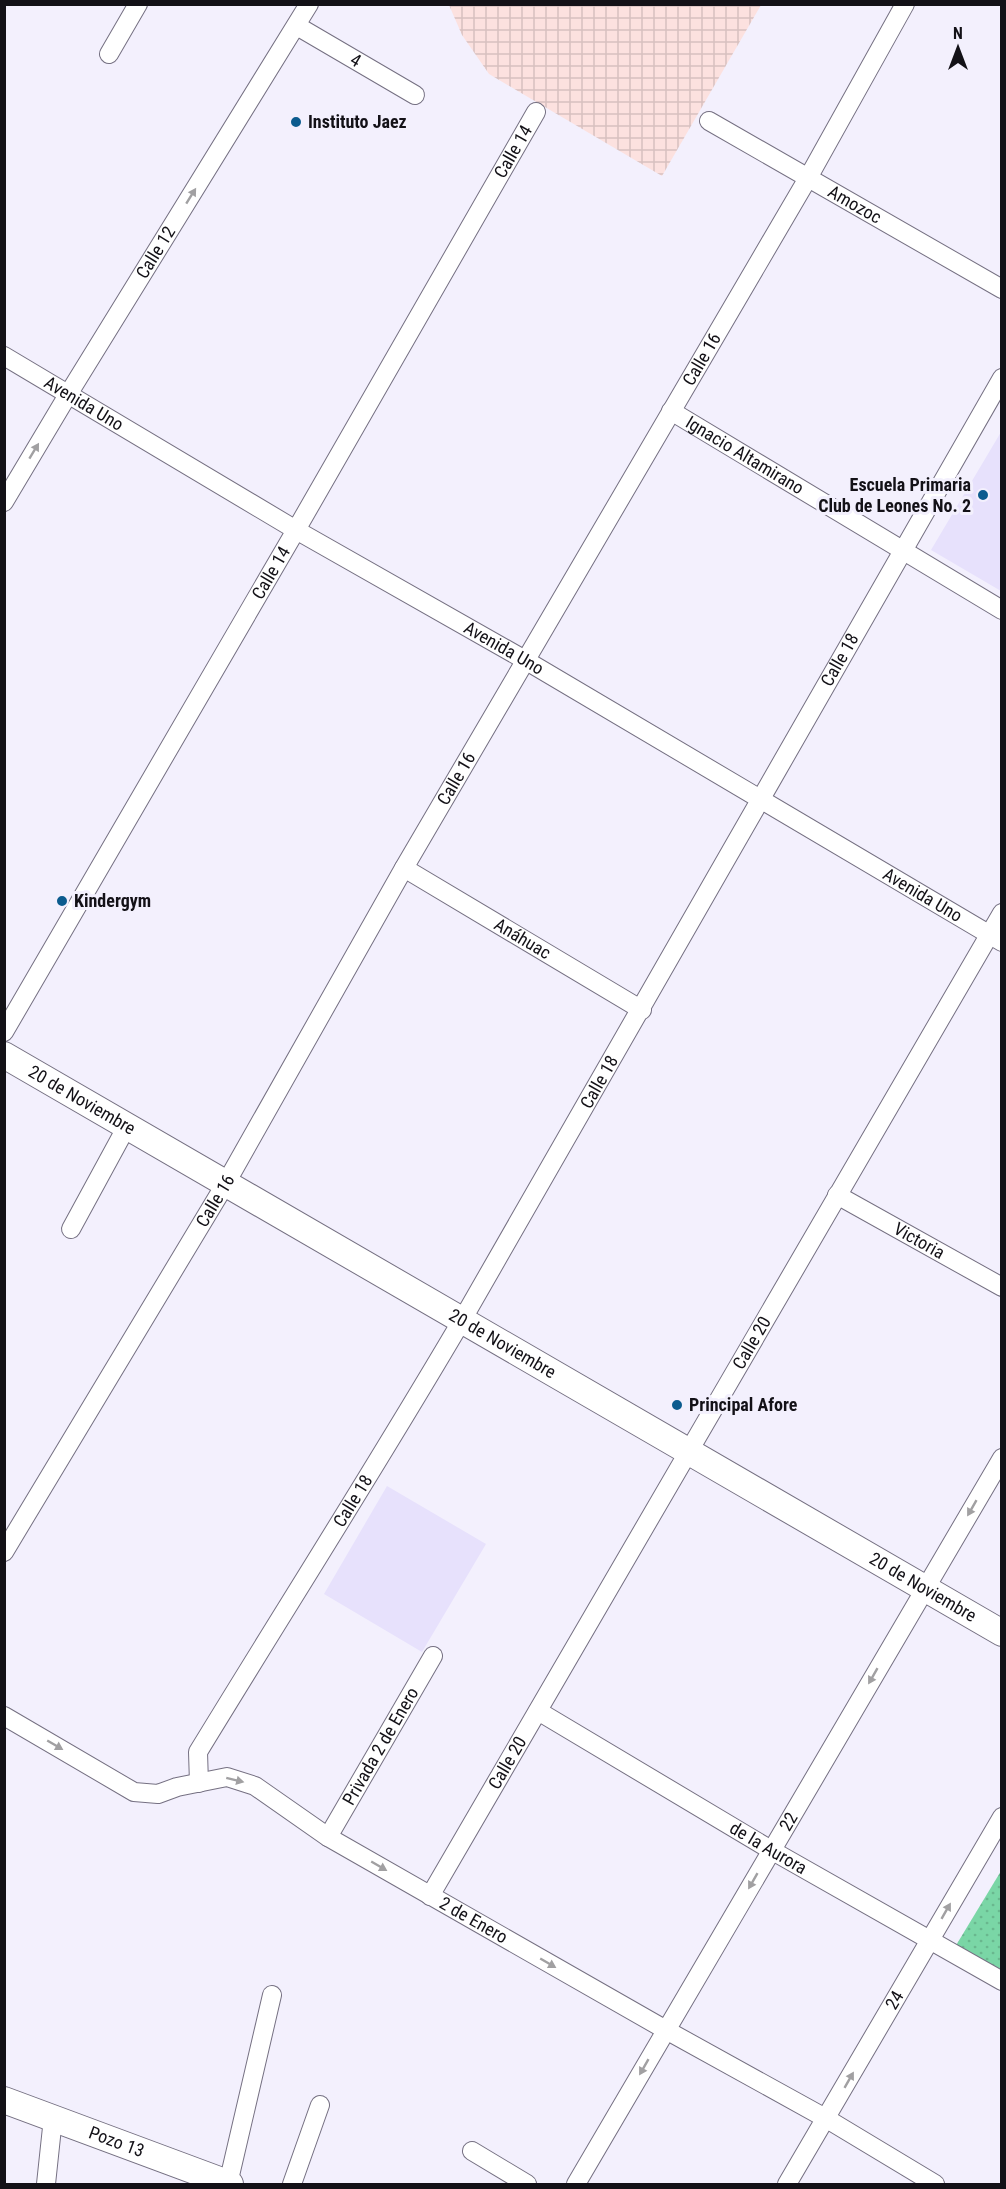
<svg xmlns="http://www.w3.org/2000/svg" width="1006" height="2189" viewBox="0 0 1006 2189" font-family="'Roboto Condensed',sans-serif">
  <defs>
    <pattern id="industrial-grid" width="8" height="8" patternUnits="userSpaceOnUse" patternTransform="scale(1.5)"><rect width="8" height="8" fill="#fce1df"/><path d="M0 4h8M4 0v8" fill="none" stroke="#d7c0bf"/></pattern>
    <pattern id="park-dots" width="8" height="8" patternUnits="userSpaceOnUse" patternTransform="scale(1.5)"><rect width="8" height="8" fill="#7ad6a6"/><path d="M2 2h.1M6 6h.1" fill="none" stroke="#69b78e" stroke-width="1.8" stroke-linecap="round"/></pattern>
  </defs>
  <rect width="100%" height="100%" fill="#f3f0fd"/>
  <!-- industrial -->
  <path fill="url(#industrial-grid)" d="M449,5H761L662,176L489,74L462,35Z"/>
  <!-- built -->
  <path fill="#e7e1fc" d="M1001,432V591L931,550Z
    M387,1486L486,1544L422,1652L324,1594Z"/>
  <!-- park -->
  <path fill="url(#park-dots)" d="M1001,1871V1971L955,1947Z"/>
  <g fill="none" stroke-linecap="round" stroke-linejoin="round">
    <!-- street casing -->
    <g stroke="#757082" stroke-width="20">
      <g id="street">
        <path id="s1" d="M297,26L415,95"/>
        <path d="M109,54L138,4"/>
        <path id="s2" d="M709,121L1002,289"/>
        <path id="s3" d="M4,356L296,530L525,660L1002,942"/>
        <path id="s4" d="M671,411L1002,610"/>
        <path id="s5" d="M4,502L69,393L309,4"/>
        <path id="s6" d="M404,868L642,1010"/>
        <path id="s7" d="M4,1032L296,530L536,112"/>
        <path id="s8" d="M837,1195L1002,1287"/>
        <path d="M71,1229L127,1126"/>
        <path id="s9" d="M4,1552L226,1183L404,868L808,178L905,4"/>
        <path id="s10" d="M538,1711L771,1850L1002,1981"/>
        <path id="s11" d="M4,1716L134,1792L158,1794L177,1787L227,1777L255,1786L328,1837L666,2030L827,2119L935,2184"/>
        <path id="s12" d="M199,1783L198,1752C287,1606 379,1462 465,1315C646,1004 821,689 1002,378"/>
        <path id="s13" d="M328,1837L433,1656"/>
        <path id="s14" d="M430,1896L1002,913"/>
        <path d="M472,2151L527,2184"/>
        <path d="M46,2184L53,2118"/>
        <path d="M228,2184L272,1995"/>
        <path d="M292,2184L320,2105"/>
        <path id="s15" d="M576,2184L1002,1458"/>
        <path id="s16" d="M787,2184L1002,1817"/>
      </g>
    </g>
    <!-- secondary casing -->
    <g stroke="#757082" stroke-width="28">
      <g id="secondary">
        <path id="s17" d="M4,1055L1002,1633"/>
        <path id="s18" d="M4,2100L230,2184"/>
      </g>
    </g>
    <!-- street -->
    <use href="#street" stroke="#fff" stroke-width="18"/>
    <!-- secondary -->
    <use href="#secondary" stroke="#fff" stroke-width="26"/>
  </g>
  <!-- one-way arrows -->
  <defs><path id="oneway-solid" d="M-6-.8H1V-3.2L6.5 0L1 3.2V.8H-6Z" transform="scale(1.5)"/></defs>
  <g fill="#a1a0a2">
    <use href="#oneway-solid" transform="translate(191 196) rotate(-58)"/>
    <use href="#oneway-solid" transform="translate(34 451) rotate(-59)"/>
    <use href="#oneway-solid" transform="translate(972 1508) rotate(120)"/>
    <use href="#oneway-solid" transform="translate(873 1676) rotate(120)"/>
    <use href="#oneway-solid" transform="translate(55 1745) rotate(30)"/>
    <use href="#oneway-solid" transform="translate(235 1780) rotate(14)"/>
    <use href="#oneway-solid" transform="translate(379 1866) rotate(30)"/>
    <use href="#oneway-solid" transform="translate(753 1881) rotate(120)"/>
    <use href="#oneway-solid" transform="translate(946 1911) rotate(-60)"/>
    <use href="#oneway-solid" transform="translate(548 1963) rotate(30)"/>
    <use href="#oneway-solid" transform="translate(644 2067) rotate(120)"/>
    <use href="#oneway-solid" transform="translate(849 2080) rotate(-60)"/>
  </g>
  <!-- markers -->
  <g fill="#0b5b8e" stroke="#f3f0fd" stroke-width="2">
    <circle cx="296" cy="122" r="6"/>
    <circle cx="983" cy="495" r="6"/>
    <circle cx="62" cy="901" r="6"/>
    <circle cx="677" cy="1405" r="6"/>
  </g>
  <g text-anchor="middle" stroke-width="6" stroke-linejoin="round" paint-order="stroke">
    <!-- street labels -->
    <g font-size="18" fill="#131117" stroke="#f3f0fd">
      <text dy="6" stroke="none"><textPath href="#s1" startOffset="68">4</textPath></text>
      <text dy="6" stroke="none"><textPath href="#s7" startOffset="1017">Calle 14</textPath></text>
      <text dy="6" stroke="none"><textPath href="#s2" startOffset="168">Amozoc</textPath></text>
      <text dy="6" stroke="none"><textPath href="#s5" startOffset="292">Calle 12</textPath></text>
      <text dy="6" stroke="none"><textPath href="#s9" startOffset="1382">Calle 16</textPath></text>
      <text dy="6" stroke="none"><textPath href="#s3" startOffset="93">Avenida Uno</textPath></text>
      <text dy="6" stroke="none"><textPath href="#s4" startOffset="86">Ignacio Altamirano</textPath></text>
      <text dy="6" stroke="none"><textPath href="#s7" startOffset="531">Calle 14</textPath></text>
      <text dy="6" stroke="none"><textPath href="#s3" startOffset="579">Avenida Uno</textPath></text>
      <text dy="6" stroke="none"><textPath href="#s12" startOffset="1298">Calle 18</textPath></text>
      <text dy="6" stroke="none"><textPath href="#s9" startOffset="896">Calle 16</textPath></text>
      <text dy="6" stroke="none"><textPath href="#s3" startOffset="1065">Avenida Uno</textPath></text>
      <text dy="6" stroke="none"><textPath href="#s6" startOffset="138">Anáhuac</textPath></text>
      <text dy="6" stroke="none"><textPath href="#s12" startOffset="812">Calle 18</textPath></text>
      <text dy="6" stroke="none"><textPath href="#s17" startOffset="90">20 de Noviembre</textPath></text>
      <text dy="6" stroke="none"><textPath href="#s9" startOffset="410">Calle 16</textPath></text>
      <text dy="6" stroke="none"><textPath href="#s8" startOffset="94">Victoria</textPath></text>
      <text dy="6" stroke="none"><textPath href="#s14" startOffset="640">Calle 20</textPath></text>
      <text dy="6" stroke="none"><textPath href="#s17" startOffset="576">20 de Noviembre</textPath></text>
      <text dy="6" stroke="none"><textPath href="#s12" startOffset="326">Calle 18</textPath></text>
      <text dy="6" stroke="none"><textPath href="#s17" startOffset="1062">20 de Noviembre</textPath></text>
      <text dy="6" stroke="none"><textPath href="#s13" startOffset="105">Privada 2 de Enero</textPath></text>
      <text dy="6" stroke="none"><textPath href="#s14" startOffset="154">Calle 20</textPath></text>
      <text dy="6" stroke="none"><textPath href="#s15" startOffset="420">22</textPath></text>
      <text dy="6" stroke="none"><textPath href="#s10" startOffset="268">de la Aurora</textPath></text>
      <text dy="6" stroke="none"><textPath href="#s11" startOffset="532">2 de Enero</textPath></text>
      <text dy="6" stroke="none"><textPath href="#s16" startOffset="213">24</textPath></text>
      <text dy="6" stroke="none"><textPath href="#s18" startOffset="120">Pozo 13</textPath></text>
    </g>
    <!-- poi labels -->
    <g font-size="18" font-weight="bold" fill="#131117" stroke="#f3f0fd" text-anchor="start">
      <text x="308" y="128">Instituto Jaez</text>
      <text x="971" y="491" text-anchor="end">Escuela Primaria<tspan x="971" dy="21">Club de Leones No. 2</tspan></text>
      <text x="74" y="907">Kindergym</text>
      <text x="689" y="1411">Principal Afore</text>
    </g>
  </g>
  <!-- border -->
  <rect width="1006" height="2189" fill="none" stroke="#131117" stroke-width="12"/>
  <!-- north arrow -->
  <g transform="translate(958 48)" stroke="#f3f0fd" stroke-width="4.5" paint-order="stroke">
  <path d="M0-4.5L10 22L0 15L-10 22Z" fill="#131117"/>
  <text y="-9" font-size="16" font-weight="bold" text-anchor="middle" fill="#131117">N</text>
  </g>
</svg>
